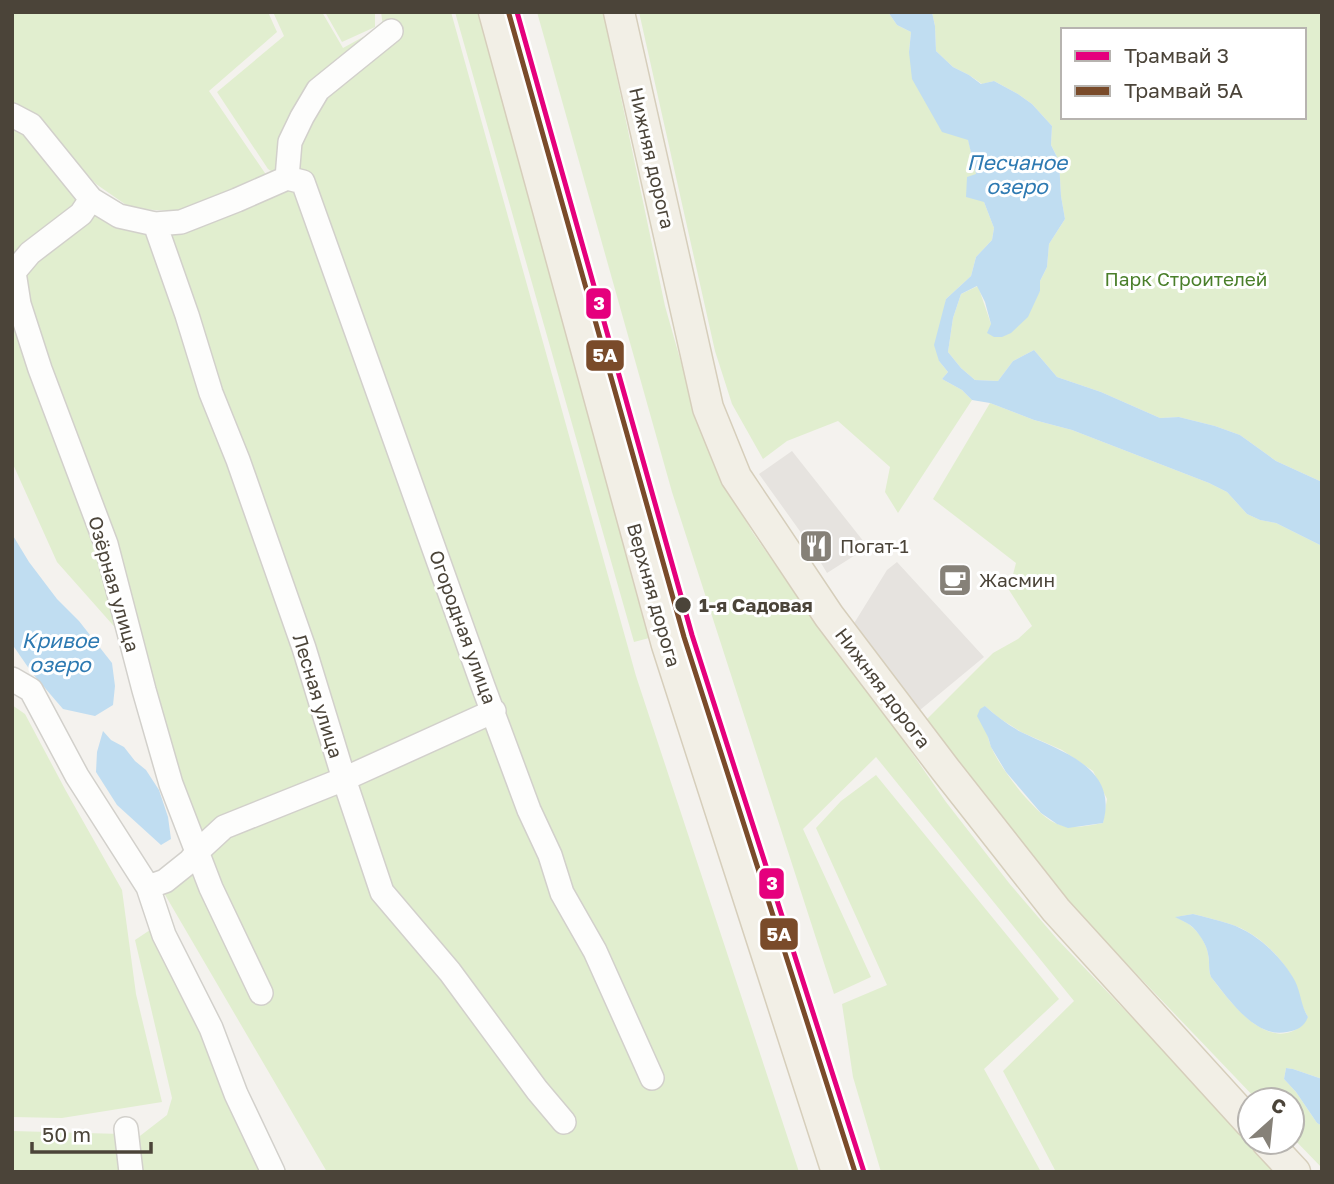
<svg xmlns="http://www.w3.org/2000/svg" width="1334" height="1184" viewBox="0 0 1334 1184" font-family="'Golos Text',sans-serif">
  <rect width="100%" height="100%" fill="#f4f2ee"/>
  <!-- green -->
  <path fill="#e1eecf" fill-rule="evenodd" d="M12,12H268L277,32L209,91L267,176L179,211L132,209L96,184L35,118L12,109Z
    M273,12H322L343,48L383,26L381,12H451L636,676L799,1172H327L164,893L202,855L143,659L57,562L12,462V126L36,136L91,215L164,233L294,186L268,169L217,92L284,36Z
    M325,12H375V27L342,42Z
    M455,12H484L653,637L634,642Z
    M537,12H603L665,306L694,408L725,486L753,533L788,583L821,622L946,802L1009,883L1057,939L1279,1172H1056L1003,1071L1074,1001L876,757L803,829L871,977L834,994L672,492Z
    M639,12H888L897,25L911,32L909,52L968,139L976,174L984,202L994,228L992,240L976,257L971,276L946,299L939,361L948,372L942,379L962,390L972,400L898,513L885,492L890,467L838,421L787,441L763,459L732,404L715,351Z
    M932,12H1322V482L1276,461L1240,435L1215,426L1179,417L1160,418L1101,392L1057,377L1034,350L1013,361L998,381L975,380L961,368L948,352L953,318L961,294L978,286L991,324L1040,291V281L1047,267L1049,244L1065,219L1061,196L1059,161L1051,145L1052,126L1032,104L1018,94L994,81L982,84L969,75L953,67L936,51L935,26ZM1063,30H1304V117H1063Z
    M990,403L1034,420L1072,430L1209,483L1227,492L1247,514L1260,520L1276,523L1322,546V1079L1293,1069L1286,1068L1284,1079L1296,1092L1317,1123L1322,1126V1168L1292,1137V1100H1257L1083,918L1035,863L924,722L993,653L1018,639L1032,626L1009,590L1016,563L933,499ZM985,706L999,718L1021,732L1062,750L1093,771L1107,799L1103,823C1088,826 1069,830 1055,823C1034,813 998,766 990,744C986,732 986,718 985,706ZM1193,914C1205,917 1218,920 1230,924C1253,931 1276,951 1289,972C1298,986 1299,1003 1308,1017C1305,1021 1302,1026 1297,1029C1264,1049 1228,999 1211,977C1208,969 1210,963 1208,954C1207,945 1199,932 1191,926C1187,922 1180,920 1176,917Z
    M12,705L25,714L66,791L122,890L136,994L162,1102L62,1118L12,1117Z
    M876,775L1059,999L984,1069L1041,1172H881L853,1077L842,1004L887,985L816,828L841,801Z
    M150,930L189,997L263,1172H140L136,1139L167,1115L172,1098L135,940Z
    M12,1131L122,1134L127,1172H12Z"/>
  <!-- parking -->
  <path fill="#e6e3df" d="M792,451L868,547L827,573L821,563L832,556L818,534L807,541L759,474Z
    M897,562L984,657L920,710L855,637L853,625L887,570Z"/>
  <!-- water -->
  <path fill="#c0ddf1" d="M888,12H932L935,26L936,51L953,67L969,75L981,84L994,81L1018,94L1032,104L1052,126L1051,145L1059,161L1061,196L1065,219L1049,244L1047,267L1040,281V291L1028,317L1011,333L1002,337H994L987,333L991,324L985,302L977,286L961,294L953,318L948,352L961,368L975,380L998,381L1013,361L1034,350L1057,377L1101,392L1160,418L1179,417L1215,426L1240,435L1276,461L1322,482V546L1276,523L1260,520L1247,514L1227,492L1209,483L1072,430L1034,420L990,403L972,400L962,390L942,379L948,372L939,361L934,345L946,299L971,276L976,257L992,240L994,228L984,202L966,197L967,177L976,174L968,140L942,132L912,79L909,52L911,32L897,25Z
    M12,534L29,562L57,599L79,621L112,663L115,686L113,705L95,716L63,709L32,673L12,644Z
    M985,706C996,716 1008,725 1021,732C1060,751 1119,767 1103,823L1068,828L1057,824L1041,813L1006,772L991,747L988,737L977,716L980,709Z
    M103,731L111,740L124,747L135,761L146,770L159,790L168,817L171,839L161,845L117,805L96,772L97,752Z
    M1193,914C1205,917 1218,920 1230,924C1257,933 1282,957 1295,981C1301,993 1301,1006 1308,1017C1304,1027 1298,1030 1287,1032C1255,1039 1228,998 1211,977C1208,969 1210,962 1208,954C1207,945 1198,931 1190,925C1186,922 1180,920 1175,917Z
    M1286,1068L1293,1069L1322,1079V1126L1317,1123L1296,1092L1284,1079Z"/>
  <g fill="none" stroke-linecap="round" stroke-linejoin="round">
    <!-- minor casing -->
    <g stroke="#d2d0cb" stroke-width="26">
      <path id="minor" d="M12,115L31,125L91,199L119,216L155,224L181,222L237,200L287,178L290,142L302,117L318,90L391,31
        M287,178L303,182L483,686L529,810L550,855L562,893L595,951L652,1078
        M91,199L81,214L30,253L14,272L19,304L40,369L106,544L144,690L171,784L211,888L261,993
        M155,224L187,315L211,393L238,460L304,648L344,779L382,892L450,972L537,1090L564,1122
        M12,679L31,690L77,776L148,887L164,935L211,1028L236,1094L273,1172
        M148,887L165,881L190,861L197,852L224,827L344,779L494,711
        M126,1129L131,1172"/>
    </g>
    <!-- major casing -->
    <g stroke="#d6cebb" stroke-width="33">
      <path id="major" d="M494,12L667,645L837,1172
        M619,12L708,408L736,477L829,616L945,769L1056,910L1250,1123
        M1267,1142L1295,1172"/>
    </g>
    <!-- minor -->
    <use href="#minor" stroke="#fdfdfc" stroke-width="23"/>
    <!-- major -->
    <use href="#major" stroke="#f2efe6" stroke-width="30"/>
    <!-- tram-1 casing -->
    <g stroke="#fff" stroke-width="10">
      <path id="tram-1" d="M517,12L692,635L864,1172"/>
    </g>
    <!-- tram-2 casing -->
    <g stroke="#fff" stroke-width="10">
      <path id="tram-2" d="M509,14L684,637L855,1172"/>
    </g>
    <!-- tram-1 -->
    <use href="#tram-1" stroke="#e5007d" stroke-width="5"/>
    <!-- tram-2 -->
    <use href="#tram-2" stroke="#7a4b2a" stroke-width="5"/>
  </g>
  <!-- icons -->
  <defs>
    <g id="restaurant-square" transform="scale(1.75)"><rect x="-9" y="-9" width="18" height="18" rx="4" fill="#868178" stroke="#fff"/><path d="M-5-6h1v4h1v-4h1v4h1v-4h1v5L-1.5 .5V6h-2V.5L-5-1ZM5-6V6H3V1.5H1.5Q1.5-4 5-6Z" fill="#fff"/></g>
    <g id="cafe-square" transform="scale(1.75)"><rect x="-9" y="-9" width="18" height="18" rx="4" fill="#868178" stroke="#fff"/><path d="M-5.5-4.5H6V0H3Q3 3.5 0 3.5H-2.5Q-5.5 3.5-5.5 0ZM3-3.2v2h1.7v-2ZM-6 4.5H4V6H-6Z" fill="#fff"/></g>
  </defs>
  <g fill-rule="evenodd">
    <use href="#restaurant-square" x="816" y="546"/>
    <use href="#cafe-square" x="955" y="580"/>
  </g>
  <!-- markers -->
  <circle fill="#4b4439" stroke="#fff" stroke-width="2.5" cx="683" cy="605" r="9"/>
  <g text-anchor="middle" stroke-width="6" stroke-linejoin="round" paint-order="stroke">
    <!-- street labels -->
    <g font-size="19" fill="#4b4439" stroke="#fff">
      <text transform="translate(652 158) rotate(77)" y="7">Нижняя дорога</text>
      <text transform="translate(114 584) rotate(74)" y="7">Озёрная улица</text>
      <text transform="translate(654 595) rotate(74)" y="7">Верхняя дорога</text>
      <text transform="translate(463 627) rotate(70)" y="7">Огородная улица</text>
      <text transform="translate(883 688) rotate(53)" y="7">Нижняя дорога</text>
      <text transform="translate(318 696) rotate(73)" y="7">Лесная улица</text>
    </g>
    <!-- park labels -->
    <g font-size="19" fill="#4a7f2a" stroke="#fff">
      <text x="1186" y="286">Парк Строителей</text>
    </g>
    <!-- poi labels -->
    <g font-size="19" fill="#4b4439" stroke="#fff" text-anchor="start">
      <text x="840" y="553">Погат-1</text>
      <text x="979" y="587">Жасмин</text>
    </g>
    <!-- stop labels -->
    <g font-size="19" font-weight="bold" fill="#4b4439" stroke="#fff" text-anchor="start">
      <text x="699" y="612">1-я Садовая</text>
    </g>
    <!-- water labels -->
    <g font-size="21" font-style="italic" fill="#2e7ab2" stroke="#fff">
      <text x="1017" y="170">Песчаное<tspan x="1017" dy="24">озеро</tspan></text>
      <text x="60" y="648">Кривое<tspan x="60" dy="24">озеро</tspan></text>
    </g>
  </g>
  <g stroke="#fff" stroke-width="2.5">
    <rect x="585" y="287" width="27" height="33" rx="7" fill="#e5007d"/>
    <rect x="585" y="339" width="40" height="33" rx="7" fill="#7a4b2a"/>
    <rect x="758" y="867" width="27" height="33" rx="7" fill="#e5007d"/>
    <rect x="759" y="917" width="40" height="34" rx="7" fill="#7a4b2a"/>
  </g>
  <g font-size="19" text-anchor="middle" font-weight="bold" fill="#fff">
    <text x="599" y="310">3</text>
    <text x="605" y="362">5А</text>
    <text x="772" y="890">3</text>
    <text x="779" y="941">5А</text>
  </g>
  <!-- border -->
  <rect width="1334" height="1184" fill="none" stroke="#4b4439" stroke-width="28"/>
  <!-- legend -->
  <rect x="1061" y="28" width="245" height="91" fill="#ffffff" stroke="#b7b4b0" stroke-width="2"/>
  <rect x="1075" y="51" width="35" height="10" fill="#e5007d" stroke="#b7b4b0" stroke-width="2"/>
  <text x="1124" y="63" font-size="21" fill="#4b4439">Трамвай 3</text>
  <rect x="1075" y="86" width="35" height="10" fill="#7a4b2a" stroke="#b7b4b0" stroke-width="2"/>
  <text x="1124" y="98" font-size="21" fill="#4b4439">Трамвай 5А</text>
  <!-- north arrow -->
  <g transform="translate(1271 1121) rotate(27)"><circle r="33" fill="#ffffff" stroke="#b7b4b0" stroke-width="2"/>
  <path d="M0-5L12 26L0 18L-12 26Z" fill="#868178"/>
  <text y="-10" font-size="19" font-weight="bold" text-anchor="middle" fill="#4b4439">С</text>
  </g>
  <!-- scale -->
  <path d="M32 1142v10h119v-10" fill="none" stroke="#4b4439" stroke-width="3.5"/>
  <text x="42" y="1142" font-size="21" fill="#4b4439" stroke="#ffffff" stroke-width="5" paint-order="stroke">50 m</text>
</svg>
